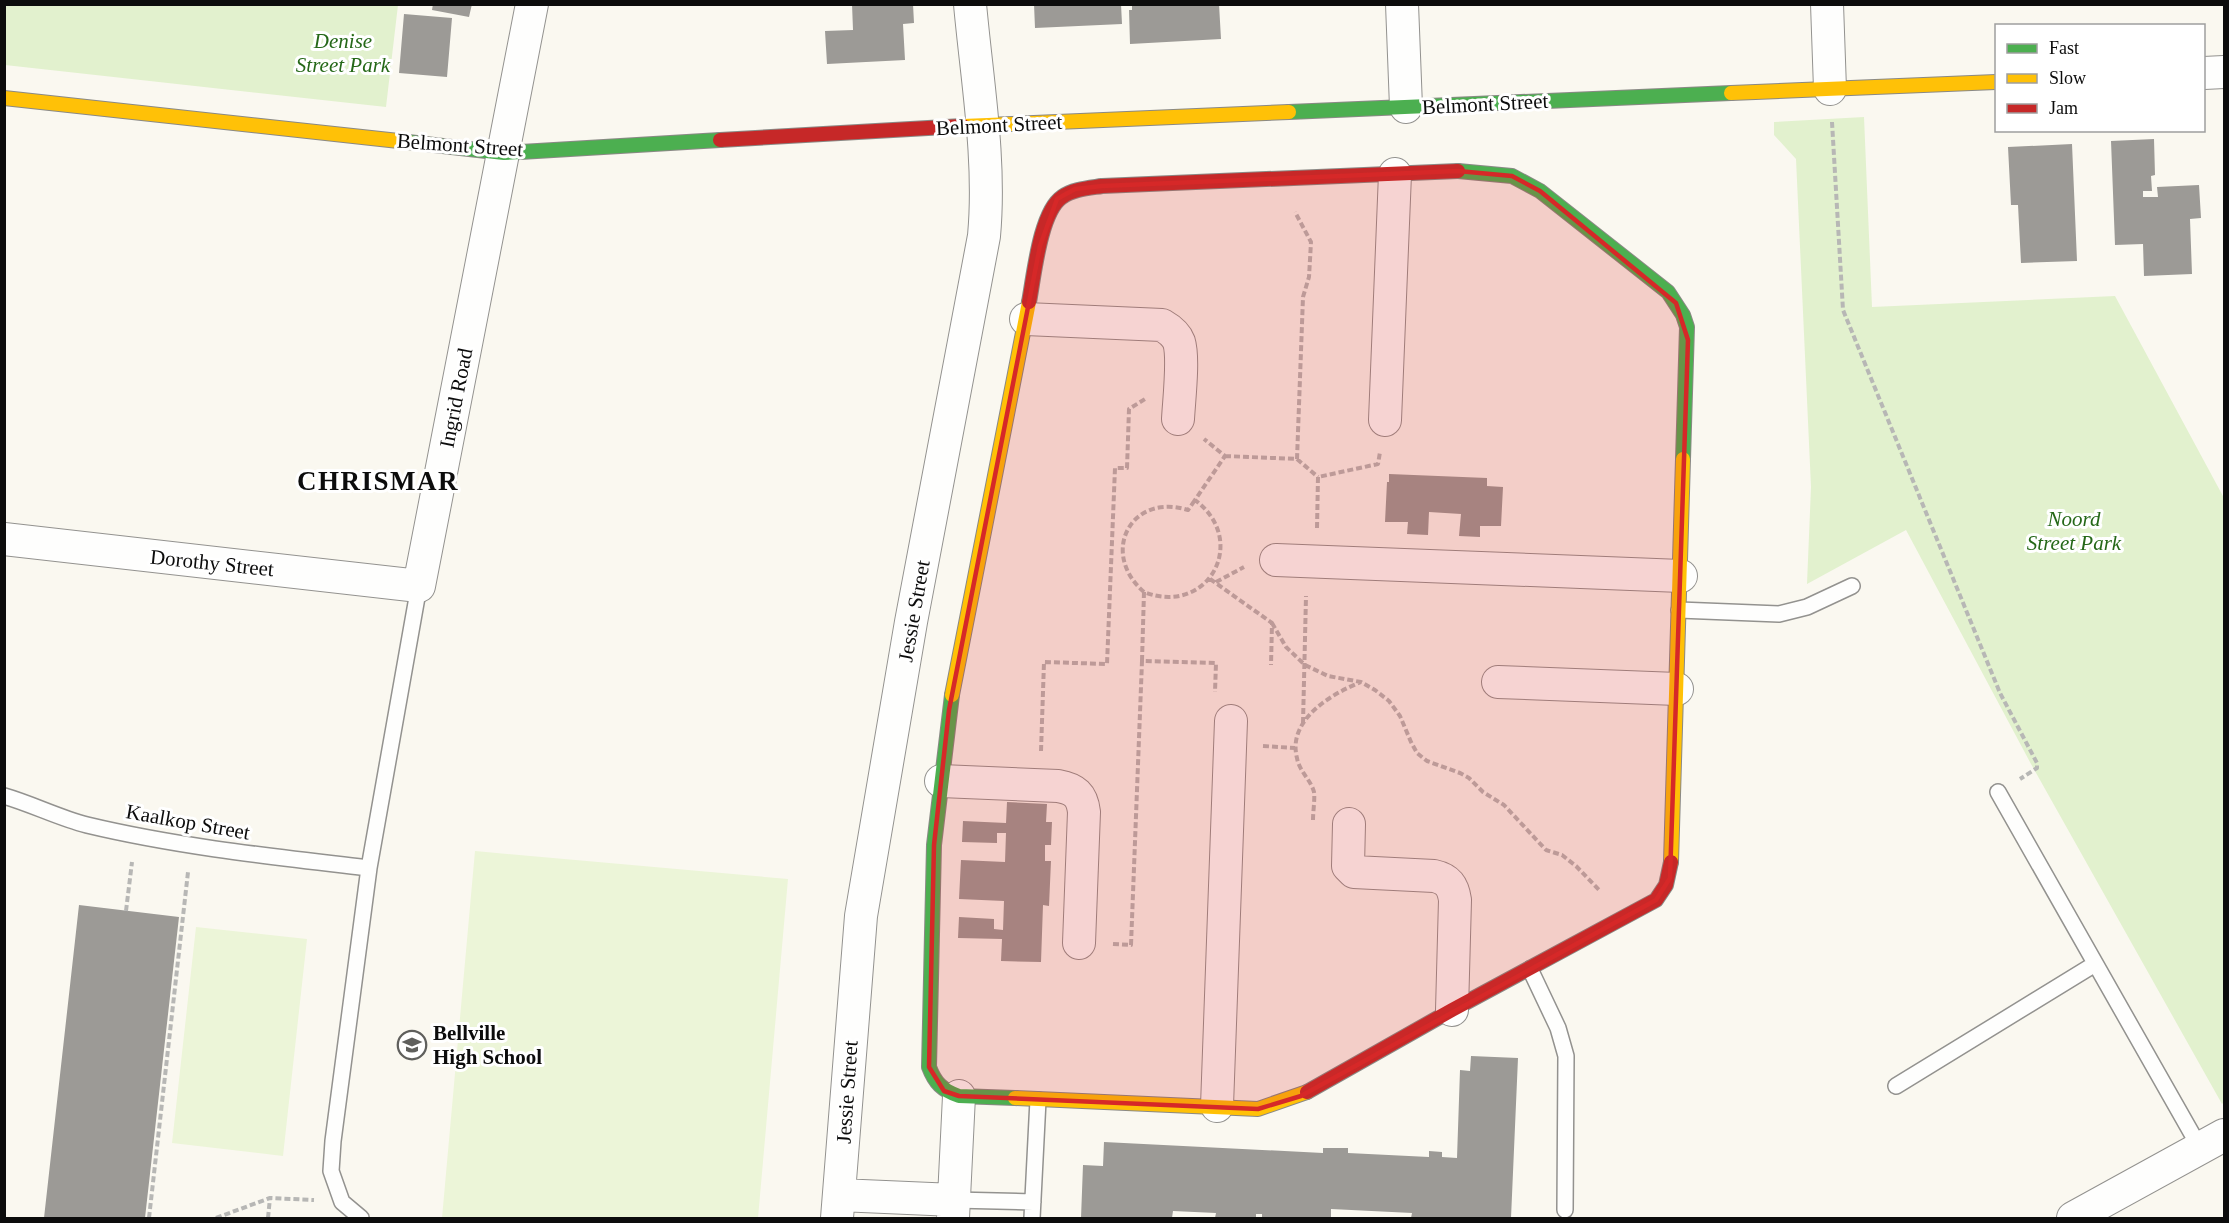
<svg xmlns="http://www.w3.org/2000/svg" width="2229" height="1223" viewBox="0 0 2229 1223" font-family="'Times New Roman',serif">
  <rect width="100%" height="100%" fill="#faf8f0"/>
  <!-- green -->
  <path fill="#e2f1ce" d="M5,4L398,5L386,107L5,65Z
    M1864,117L1872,307L2115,296L2224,498V1102L2222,1104L2031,764L1906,530L1807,584L1811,487L1796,159L1774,135V122Z"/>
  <!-- pitch -->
  <path fill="#ecf5d8" d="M475,851L788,879L758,1218H442Z
    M196,927L307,939L283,1156L172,1143Z"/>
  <!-- building -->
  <path fill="#9c9a96" d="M433,4H472L469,17L432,10Z
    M852,4H913L914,23L903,24L905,60L827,64L825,31L853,30Z
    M1034,4H1121L1122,24L1035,28Z
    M1132,4H1219L1221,39L1130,44L1129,10H1132Z
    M404,14L452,18L447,77L399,73Z
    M2154,139L2155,175L2151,176L2152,191H2143V197H2158L2157,187L2199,185L2201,218L2190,219L2192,274L2144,276L2143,244L2115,245L2111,141Z
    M2072,144L2077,261L2021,263L2018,205H2011L2008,147Z
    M1389,474L1487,478V486L1503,487L1501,526H1480V537L1459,536L1461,514L1429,512L1428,535L1407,534L1408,522H1385L1387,482H1389Z
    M1007,802L1047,804L1046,822H1052L1051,845H1045V861H1051L1049,906L1043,905L1041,962L1001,961L1002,939L958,938L959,917L994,919V929L1003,930L1004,901L959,899L961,860L1005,862L1006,833H997V843L962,842L963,821L1006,823Z
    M79,905L179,917L145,1218H44Z
    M1471,1056L1518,1058L1511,1218H1411L1412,1213L1331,1209V1218H1262V1214H1256V1218H1215L1216,1213L1173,1211L1172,1218H1081L1083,1165L1103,1166L1104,1142L1323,1153V1148H1348V1153L1429,1157V1151L1442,1152V1157L1457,1158L1460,1070L1470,1071Z"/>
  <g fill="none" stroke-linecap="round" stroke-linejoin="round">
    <!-- lane casing -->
    <g stroke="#93928f" stroke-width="18">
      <path id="lane" d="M1679,610L1779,614L1807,607L1852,586
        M1998,792L2200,1148
        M4,796C32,804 59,818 87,825C179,847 275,857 369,868
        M1530,969L1558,1028L1566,1056L1565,1210
        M1896,1086L2095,964
        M954,1200L1033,1202
        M361,1218L342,1202L331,1171L333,1141L369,868L419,586
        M1032,1218L1038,1100"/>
    </g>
    <!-- street casing -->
    <g stroke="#93928f" stroke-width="34">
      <path id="street" d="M1402,4L1406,107
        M1827,4L1830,89
        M2204,73L2224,72
        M1026,319L1162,325C1169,329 1176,334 1179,342C1184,358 1179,400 1178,419
        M1385,420L1395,174
        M4,539L419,586L532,4
        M1276,560L1681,576
        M1498,682L1677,689
        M941,781L1058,786C1075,789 1082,795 1084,812L1079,943
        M1349,824L1348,866L1354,872L1434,876C1448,879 1453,886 1455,900L1452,1010
        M1217,1106L1231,721
        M839,1195L954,1200
        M837,1218L861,916L911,622L984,236C991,160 977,81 970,4
        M953,1218L959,1096
        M2073,1218L2224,1135"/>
    </g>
    <!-- fast casing -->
    <g stroke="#8a8985" stroke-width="16">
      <path id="fast" d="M1289,112L1731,93
        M408,142L504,153L720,140
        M1458,171L1512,176L1540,191L1668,292L1683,315L1687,327L1683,459
        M952,695L934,845L929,1067C935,1083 942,1090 959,1096L1015,1098"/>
    </g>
    <!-- slow casing -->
    <g stroke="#8a8985" stroke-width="16">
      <path id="slow" d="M1731,93L1996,82
        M4,98L408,142
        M963,126L1289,112
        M952,695L1029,302
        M1671,862L1683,459
        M1015,1098L1258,1109L1307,1092"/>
    </g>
    <!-- jam casing -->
    <g stroke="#8a8985" stroke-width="16">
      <path id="jam" d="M720,140L963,126
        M1029,302C1034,276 1040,212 1062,197C1073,189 1089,188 1102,186L1458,171
        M1307,1092L1452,1010L1656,900L1666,885L1671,862"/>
    </g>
    <!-- path -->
    <path stroke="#b7b7b5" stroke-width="4" stroke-dasharray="6 3" stroke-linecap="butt" d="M1832,122L1843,310L2000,693L2037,763V768L2020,779
      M1225,456L1297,459L1303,297L1309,277L1311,242L1295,212
      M1297,459L1318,477
      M1317,528L1318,477L1378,464L1380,452
      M1210,579L1272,623L1271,665
      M1216,582L1244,567
      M1144,592C1099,553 1131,492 1188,510L1195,500
      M1272,623L1286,647L1305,665L1328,676L1361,682L1375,690L1389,701L1400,716L1411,742L1417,753L1427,761L1460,773L1469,778L1483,792L1504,805L1546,850L1562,855L1576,866L1600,891
      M1142,661L1144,592C1208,617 1250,541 1195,500L1225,456L1204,439
      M1303,723L1306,596
      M1263,746L1295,748
      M1041,751L1044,662L1107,664L1115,468H1127L1129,409L1145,399
      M1313,820C1313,811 1315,800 1314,792C1311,780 1299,771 1297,758C1287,720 1331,694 1361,682
      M126,911L132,862
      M1113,944L1131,945L1142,661L1216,663L1215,692
      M149,1218L188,872
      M216,1218L270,1198L314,1200
      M268,1218L270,1198"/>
    <!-- lane -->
    <use href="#lane" stroke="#fefefd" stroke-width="15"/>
    <!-- street -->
    <use href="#street" stroke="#fefefd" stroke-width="32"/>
    <!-- fast -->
    <use href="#fast" stroke="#4caf50" stroke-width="14"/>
    <!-- slow -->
    <use href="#slow" stroke="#ffc107" stroke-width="14"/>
    <!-- jam -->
    <use href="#jam" stroke="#c62828" stroke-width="14"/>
  </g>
  <!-- marked area -->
  <path fill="#d62828" fill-opacity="0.2" stroke="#d62828" stroke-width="4.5" stroke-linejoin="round" d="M1458,171L1512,176L1540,191L1676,303L1688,340L1670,878L1656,900L1301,1096L1258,1109L959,1096L944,1091L929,1067L934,845L949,710L1040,246L1057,199L1075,189L1102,186Z"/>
  <!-- icons -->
  <defs>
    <g id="school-ring" transform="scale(1.5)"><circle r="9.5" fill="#fff" stroke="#5f5f5c" stroke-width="1.5"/><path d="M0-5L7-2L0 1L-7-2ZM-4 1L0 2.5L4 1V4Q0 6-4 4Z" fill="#5f5f5c"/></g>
  </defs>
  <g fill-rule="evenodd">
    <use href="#school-ring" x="412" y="1045"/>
  </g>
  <g text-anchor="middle" stroke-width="6" stroke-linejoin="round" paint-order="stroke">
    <!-- park labels -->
    <g font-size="21" font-style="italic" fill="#256818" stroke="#fff">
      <text x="343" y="48">Denise<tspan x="343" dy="24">Street Park</tspan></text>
      <text x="2074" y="526">Noord<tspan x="2074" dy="24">Street Park</tspan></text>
    </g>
    <!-- street labels -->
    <g font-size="21" fill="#0c0c0c" stroke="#fff">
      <text transform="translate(1485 104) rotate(-3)" y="7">Belmont Street</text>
      <text transform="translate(999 125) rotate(-3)" y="7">Belmont Street</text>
      <text transform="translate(460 145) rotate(4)" y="7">Belmont Street</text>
      <text transform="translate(456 398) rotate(-79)" y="7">Ingrid Road</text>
      <text transform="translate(212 563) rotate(6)" y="7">Dorothy Street</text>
      <text transform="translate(914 611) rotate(-80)" y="7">Jessie Street</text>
      <text transform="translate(188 822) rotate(10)" y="7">Kaalkop Street</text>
      <text transform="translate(847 1092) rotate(-86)" y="7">Jessie Street</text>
    </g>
    <!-- poi labels -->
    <g font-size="21" font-weight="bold" fill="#0c0c0c" stroke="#fff" text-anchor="start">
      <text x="433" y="1040">Bellville<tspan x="433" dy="24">High School</tspan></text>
    </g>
    <!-- district labels -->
    <g font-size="27" font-weight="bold" letter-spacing="1.5" fill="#0c0c0c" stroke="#fff">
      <text x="378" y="490">CHRISMAR</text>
    </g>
  </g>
  <!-- border -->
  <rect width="2229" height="1223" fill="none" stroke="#0c0c0c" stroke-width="12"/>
  <!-- legend -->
  <rect x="1995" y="24" width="210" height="108" fill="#ffffff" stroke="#9e9e9e" stroke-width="1.5"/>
  <rect x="2007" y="44" width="30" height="9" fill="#4caf50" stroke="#9e9e9e" stroke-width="1.5"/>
  <text x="2049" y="54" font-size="18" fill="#0c0c0c">Fast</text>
  <rect x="2007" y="74" width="30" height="9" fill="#ffc107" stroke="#9e9e9e" stroke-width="1.5"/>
  <text x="2049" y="84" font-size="18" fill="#0c0c0c">Slow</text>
  <rect x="2007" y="104" width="30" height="9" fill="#c62828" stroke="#9e9e9e" stroke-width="1.5"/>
  <text x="2049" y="114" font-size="18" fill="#0c0c0c">Jam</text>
</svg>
